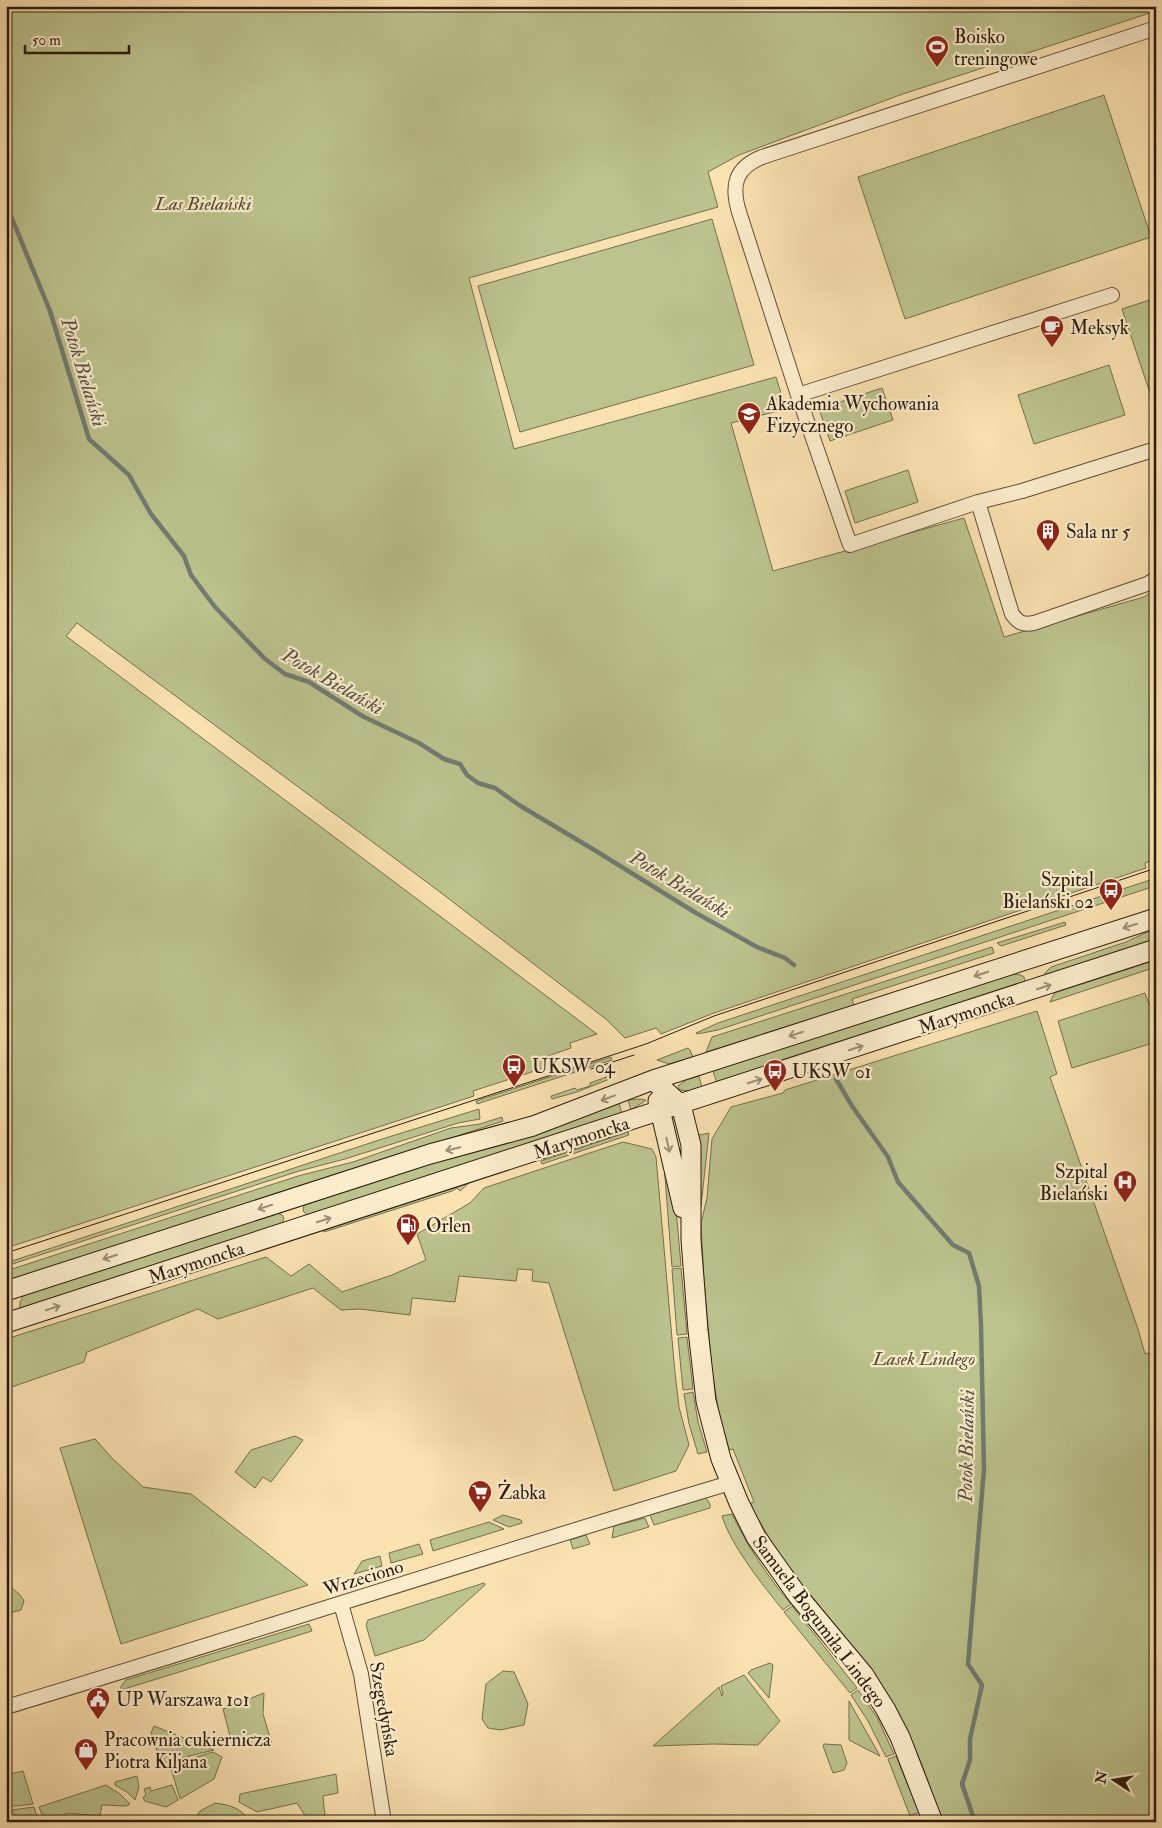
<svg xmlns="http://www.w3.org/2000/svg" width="1162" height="1828" viewBox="0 0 1162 1828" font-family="'IM FELL Double Pica',serif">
  <rect width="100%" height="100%" fill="#fae1b0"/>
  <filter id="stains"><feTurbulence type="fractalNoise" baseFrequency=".004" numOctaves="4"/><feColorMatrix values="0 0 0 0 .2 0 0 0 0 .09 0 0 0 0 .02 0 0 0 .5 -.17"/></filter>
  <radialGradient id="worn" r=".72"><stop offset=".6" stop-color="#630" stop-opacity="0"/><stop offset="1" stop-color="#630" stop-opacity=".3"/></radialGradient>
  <!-- green -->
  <path fill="#bcc38d" stroke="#746f4d" d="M6,6H1156V11L900,95L739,155L708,172L718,207L469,278L514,449L776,377L786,409L731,423L773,571L964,518L1004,637L1144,597L1156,589V859L1145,863L1146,868L714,1013L661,1034L656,1028L625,1038L607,1020L436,889L77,623L66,636L597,1034L570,1043L571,1048L542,1058L544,1068L473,1091L474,1096L6,1248Z
    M1104,95L1151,237L905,319L858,177Z
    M712,219L754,365L520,432L478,286Z
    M1156,298V411L1122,309Z
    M1109,365L1125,415L1034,444L1018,395Z
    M882,388L893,420L830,441L819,409Z
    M908,470L918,502L855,523L845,491Z
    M1150,880L1152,887L718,1030L697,1034L696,1033L718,1023Z
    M1065,922L1066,925L1001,946L997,943Z
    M1156,928V942L1045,978V973L1051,967L1126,942Z
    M992,947L994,953L852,999L854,1006L706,1052L712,1037Z
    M1156,960V967L1050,1002L1054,994L1057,992Z
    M1013,974L1021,975L1024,977L1025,982L1022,985L717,1083L713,1071L882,1015Z
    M1145,993L1156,1023V1042L1072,1068L1058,1021Z
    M1037,1011L1057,1074L1050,1077L1138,1329L1145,1354L1156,1351V1822H943C927,1780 914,1737 890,1699C861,1652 823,1613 790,1569C775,1548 762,1526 749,1504L754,1502L733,1449L729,1450L719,1413L712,1371L704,1279L701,1223L707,1198L712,1139L731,1107L783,1093L785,1090Z
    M688,1048L690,1050L693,1057L669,1064L657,1060Z
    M611,1057L612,1060L477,1104L476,1101Z
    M609,1076L612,1078L577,1092L552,1099L551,1096L575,1088L577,1090L590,1086V1083Z
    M699,1076L702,1088L691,1091L679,1090L678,1086L686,1080Z
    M640,1099L646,1100L645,1101L631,1110L628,1100Z
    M619,1103L622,1114L311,1216L307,1215L303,1211L304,1205L438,1160L561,1125Z
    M479,1109L480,1119L458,1123L345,1159L299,1171L6,1266V1263L379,1140Z
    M502,1117L503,1121L6,1283V1271L298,1176L353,1162L451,1128L480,1124Z
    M628,1132L629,1135L542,1164L541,1161Z
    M709,1133L701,1206L699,1135Z
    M623,1142L652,1149L656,1157L675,1373L679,1407L689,1445L676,1471L614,1491L549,1283L532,1281L533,1270L518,1269L516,1281L459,1276L455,1302L412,1298L410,1315L360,1309L341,1310L313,1288L218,1319L198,1309L87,1352L84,1362L6,1389V1339L266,1257L291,1276L309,1264L342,1292L392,1275L426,1260L417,1234L470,1203L484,1188Z
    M664,1164L677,1220L681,1266L672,1267Z
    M469,1183L460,1191L457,1188L452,1191L324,1232L323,1230Z
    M275,1212L282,1215L284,1218L281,1226L20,1310V1302L24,1295Z
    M681,1268L687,1334L677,1335L672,1269Z
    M687,1337L693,1389L683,1390L678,1338Z
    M693,1392L698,1422L707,1452L698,1454L689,1424L684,1394Z
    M295,1436L303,1440L271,1482L263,1477L255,1488L235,1472L251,1450Z
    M95,1439L112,1458L143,1487L191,1494L308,1585L121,1644L60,1448Z
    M706,1498L710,1504V1508L654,1525L650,1515Z
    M732,1514C748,1547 767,1576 791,1604L783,1610C764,1587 730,1544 722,1516Z
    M503,1515L521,1520L522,1523L509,1527L493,1520Z
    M645,1518L649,1527L612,1538L614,1526Z
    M489,1522L504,1529L433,1551L430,1540Z
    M586,1535L590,1544L573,1549L570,1540Z
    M419,1544L423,1554L391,1563L389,1553Z
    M380,1556L382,1566L354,1574L362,1561Z
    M484,1583L485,1585L424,1640L375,1656L366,1625L368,1620Z
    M6,1586C14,1588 20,1594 24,1601L21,1610L6,1614Z
    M792,1606L857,1688L850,1693L784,1612Z
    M309,1624L312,1631L121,1690V1686L126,1680Z
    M770,1663L773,1665L769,1698L748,1673L751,1670Z
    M503,1671L514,1672L528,1704L524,1725L500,1730L488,1728L482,1719L486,1684Z
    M744,1675L780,1721L758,1745L713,1744L653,1746L719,1687L722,1696L723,1694L721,1686Z
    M858,1690L878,1719L894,1754L886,1757L868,1721L851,1695Z
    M264,1693L263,1714L272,1744L243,1746L230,1736L223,1709Z
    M849,1701L880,1756L849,1740Z
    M154,1726L214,1750L161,1763L151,1733Z
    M824,1744L841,1745L847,1763L844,1770L833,1773L823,1746Z
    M213,1752L222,1757L214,1779L180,1799L170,1765Z
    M896,1756L919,1812L910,1816L888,1759Z
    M23,1771L33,1804L6,1807V1775Z
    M336,1774L338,1793L323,1796L325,1817L340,1816L341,1822H309L297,1803L257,1812L239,1802L240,1794Z
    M137,1776L139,1787L135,1800L127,1792L115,1785V1782Z
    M106,1785L120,1794L130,1804L126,1806L102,1805L100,1816L66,1813L64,1822H45L39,1807Z
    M172,1785L178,1800L166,1807L145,1801L143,1798L146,1794L144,1789L150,1787L151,1791Z
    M215,1803C230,1805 242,1808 250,1822H193L200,1811Z
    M34,1807L39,1822H21L11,1810Z"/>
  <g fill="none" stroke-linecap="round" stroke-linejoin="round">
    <!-- stream -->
    <path stroke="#727b72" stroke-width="4.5" d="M6,204L50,311L89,439L129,475L151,514L184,556L191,575L215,607L264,658L285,674L309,682L364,717L419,743L444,759L460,764L467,775L478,783L495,788L519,805L596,851L696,913L757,947L785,958L794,965
      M836,1079L852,1106L888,1157L898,1182L953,1245L969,1253L979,1286L981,1326L984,1469L968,1664L982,1685L970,1739V1760L962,1784L975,1822"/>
    <!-- street casing -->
    <g stroke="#5f4c36" stroke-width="16">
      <path id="street" d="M1156,28L762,157C735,168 731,185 739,212L798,395L850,545L978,502L1022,491L1156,449
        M798,395L1112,295
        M978,502L1012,614C1019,623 1022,625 1034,623L1147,584L1156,579
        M341,1604L361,1674L384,1822
        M6,1707C248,1634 488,1555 730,1483"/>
    </g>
    <!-- secondary casing -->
    <g stroke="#2b1b0d" stroke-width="21">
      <path id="secondary" d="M653,1080L681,1105L691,1145V1240L698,1330L706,1401L721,1459L739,1503L756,1537L798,1596L864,1675L886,1710L900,1737L933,1822
        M658,1101L683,1208
        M6,1291L430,1154L533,1126L653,1080L1156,918
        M6,1323C389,1199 773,1077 1156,949"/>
    </g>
    <!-- street -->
    <use href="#street" stroke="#fceccc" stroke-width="14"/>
    <!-- secondary -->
    <use href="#secondary" stroke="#fceccc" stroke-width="19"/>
    <!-- tram -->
    <path stroke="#2b1b0d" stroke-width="1" d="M591,1069L634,1055
      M6,1253L646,1044L714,1016L1156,868"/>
  </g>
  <!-- one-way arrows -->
  <defs><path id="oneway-shaft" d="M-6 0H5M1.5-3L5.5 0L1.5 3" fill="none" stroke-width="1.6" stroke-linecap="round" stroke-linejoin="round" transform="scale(1.25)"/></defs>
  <g stroke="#9e8e76">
    <use href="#oneway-shaft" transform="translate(1130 926) rotate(163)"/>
    <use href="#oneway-shaft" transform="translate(981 974) rotate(162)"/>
    <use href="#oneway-shaft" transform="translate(1044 987) rotate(-18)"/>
    <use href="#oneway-shaft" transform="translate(796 1034) rotate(162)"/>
    <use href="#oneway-shaft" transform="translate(856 1048) rotate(-18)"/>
    <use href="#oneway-shaft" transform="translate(755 1081) rotate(-18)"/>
    <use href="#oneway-shaft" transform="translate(608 1098) rotate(159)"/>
    <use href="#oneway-shaft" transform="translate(668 1145) rotate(77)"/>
    <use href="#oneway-shaft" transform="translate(453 1149) rotate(166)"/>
    <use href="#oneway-shaft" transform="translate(265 1207) rotate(162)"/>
    <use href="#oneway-shaft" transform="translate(324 1220) rotate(-18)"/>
    <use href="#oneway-shaft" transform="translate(110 1257) rotate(162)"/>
    <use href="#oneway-shaft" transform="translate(53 1308) rotate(-18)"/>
  </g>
  <!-- icons -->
  <defs>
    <g id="stadium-pin" transform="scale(1.25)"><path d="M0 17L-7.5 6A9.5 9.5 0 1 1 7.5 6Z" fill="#8f2418" stroke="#fceccc"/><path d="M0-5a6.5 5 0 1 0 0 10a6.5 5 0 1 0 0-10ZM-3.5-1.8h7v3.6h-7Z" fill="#fff"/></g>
    <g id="cafe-pin" transform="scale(1.25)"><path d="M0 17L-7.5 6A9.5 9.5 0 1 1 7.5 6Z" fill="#8f2418" stroke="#fceccc"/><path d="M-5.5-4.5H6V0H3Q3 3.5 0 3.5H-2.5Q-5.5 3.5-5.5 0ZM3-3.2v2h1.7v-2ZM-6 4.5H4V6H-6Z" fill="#fff"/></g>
    <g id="university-pin" transform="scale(1.25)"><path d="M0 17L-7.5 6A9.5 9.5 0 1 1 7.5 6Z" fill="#8f2418" stroke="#fceccc"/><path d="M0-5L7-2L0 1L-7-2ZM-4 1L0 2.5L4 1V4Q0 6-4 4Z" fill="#fff"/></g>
    <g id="building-pin" transform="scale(1.25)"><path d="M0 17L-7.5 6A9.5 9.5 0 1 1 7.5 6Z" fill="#8f2418" stroke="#fceccc"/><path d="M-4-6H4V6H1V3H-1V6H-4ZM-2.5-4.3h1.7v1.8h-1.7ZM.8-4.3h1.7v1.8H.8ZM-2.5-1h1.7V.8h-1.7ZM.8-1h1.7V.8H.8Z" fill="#fff"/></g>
    <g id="bus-pin" transform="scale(1.25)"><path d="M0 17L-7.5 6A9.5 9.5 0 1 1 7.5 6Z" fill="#8f2418" stroke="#fceccc"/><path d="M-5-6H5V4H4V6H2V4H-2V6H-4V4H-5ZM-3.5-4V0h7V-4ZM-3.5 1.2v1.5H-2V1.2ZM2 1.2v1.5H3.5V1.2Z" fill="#fff"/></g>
    <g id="hospital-pin" transform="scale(1.25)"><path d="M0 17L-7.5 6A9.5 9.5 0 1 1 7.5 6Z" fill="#8f2418" stroke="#fceccc"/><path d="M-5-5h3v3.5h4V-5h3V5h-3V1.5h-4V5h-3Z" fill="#fff"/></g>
    <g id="fuel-pin" transform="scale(1.25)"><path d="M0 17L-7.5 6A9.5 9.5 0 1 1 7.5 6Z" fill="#8f2418" stroke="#fceccc"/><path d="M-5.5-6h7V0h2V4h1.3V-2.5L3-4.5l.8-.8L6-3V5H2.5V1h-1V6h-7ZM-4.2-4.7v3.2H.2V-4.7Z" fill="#fff"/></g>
    <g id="supermarket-pin" transform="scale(1.25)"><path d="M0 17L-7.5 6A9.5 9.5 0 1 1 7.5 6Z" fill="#8f2418" stroke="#fceccc"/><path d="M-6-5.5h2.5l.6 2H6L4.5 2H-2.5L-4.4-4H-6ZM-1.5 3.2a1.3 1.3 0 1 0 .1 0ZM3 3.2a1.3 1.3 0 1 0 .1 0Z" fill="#fff"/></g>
    <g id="civic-pin" transform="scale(1.25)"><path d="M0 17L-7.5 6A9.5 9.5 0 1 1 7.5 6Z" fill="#8f2418" stroke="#fceccc"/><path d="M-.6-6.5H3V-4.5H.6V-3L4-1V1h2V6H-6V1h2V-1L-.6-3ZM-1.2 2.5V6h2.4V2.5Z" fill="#fff"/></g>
    <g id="shop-pin" transform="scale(1.25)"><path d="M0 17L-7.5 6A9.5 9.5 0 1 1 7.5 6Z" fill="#8f2418" stroke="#fceccc"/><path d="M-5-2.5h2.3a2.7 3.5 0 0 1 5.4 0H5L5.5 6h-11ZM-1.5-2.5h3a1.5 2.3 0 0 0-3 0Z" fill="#fff"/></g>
  </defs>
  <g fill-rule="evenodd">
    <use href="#stadium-pin" x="937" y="47"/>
    <use href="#cafe-pin" x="1052" y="327"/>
    <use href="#university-pin" x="749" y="414"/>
    <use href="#building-pin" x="1048" y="531"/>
    <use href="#bus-pin" x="1111" y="890"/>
    <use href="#bus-pin" x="514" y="1066"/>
    <use href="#bus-pin" x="775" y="1071"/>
    <use href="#hospital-pin" x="1125" y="1182"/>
    <use href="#fuel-pin" x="408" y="1225"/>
    <use href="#supermarket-pin" x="480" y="1492"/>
    <use href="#civic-pin" x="98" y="1699"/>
    <use href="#shop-pin" x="86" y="1750"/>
  </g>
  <g text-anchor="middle" stroke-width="4.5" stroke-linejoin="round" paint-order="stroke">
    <!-- poi labels -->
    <g font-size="19" fill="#2b1b0d" stroke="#fceccc" text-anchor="start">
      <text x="954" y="43">Boisko<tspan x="954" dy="22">treningowe</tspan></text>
      <text x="1070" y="334">Meksyk</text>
      <text x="766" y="410">Akademia Wychowania<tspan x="766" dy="22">Fizycznego</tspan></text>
      <text x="1066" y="538">Sala nr 5</text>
      <text x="1094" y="886" text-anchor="end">Szpital<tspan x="1094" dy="22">Bielański 02</tspan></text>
      <text x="532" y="1073">UKSW 04</text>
      <text x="792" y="1078">UKSW 01</text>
      <text x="1108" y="1178" text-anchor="end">Szpital<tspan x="1108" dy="22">Bielański</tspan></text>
      <text x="426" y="1232">Orlen</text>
      <text x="498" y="1499">Żabka</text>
      <text x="116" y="1706">UP Warszawa 101</text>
      <text x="104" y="1746">Pracownia cukiernicza<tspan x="104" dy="22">Piotra Kiljana</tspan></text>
    </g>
    <!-- park labels -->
    <g font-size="19" font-style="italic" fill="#564d33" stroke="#fceccc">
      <text x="203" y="210">Las Bielański</text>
      <text x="924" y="1365">Lasek Lindego</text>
    </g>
    <!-- street labels -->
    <g font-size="19" fill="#2b1b0d" stroke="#fceccc">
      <text transform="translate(966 1012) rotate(-18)" y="7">Marymoncka</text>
      <text transform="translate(581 1137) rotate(-18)" y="7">Marymoncka</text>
      <text transform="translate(196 1262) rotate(-18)" y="7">Marymoncka</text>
      <text transform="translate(363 1577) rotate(-17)" y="7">Wrzeciono</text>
      <text transform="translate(820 1621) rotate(53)" y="7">Samuela Bogumiła Lindego</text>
      <text transform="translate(385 1709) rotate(80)" y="7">Szegedyńska</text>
    </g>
    <!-- water labels -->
    <g font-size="20" font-style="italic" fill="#555348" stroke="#fceccc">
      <text transform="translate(84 372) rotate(73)" y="7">Potok Bielański</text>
      <text transform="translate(333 681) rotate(30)" y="7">Potok Bielański</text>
      <text transform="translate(680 884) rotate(31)" y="7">Potok Bielański</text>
      <text transform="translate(966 1446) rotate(-89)" y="7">Potok Bielański</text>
    </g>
  </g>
  <!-- margin -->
  <rect width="1162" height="1828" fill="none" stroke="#fae1b0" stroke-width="25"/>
  <rect x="8" y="8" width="1147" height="1813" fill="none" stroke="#2b1b0d" stroke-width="2.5"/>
  <rect x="12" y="12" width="1137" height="1803" fill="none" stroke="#2b1b0d"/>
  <!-- north arrow -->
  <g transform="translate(1114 1780) rotate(282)" stroke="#fceccc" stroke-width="4" paint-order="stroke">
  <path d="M0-4L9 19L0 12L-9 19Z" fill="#2b1b0d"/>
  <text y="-8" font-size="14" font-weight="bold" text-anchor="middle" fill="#2b1b0d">N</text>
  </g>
  <!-- scale -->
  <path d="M25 45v8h104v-8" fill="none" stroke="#2b1b0d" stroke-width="2.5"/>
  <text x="32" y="45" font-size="15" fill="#2b1b0d" stroke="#fceccc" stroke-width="4" paint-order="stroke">50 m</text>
  <rect width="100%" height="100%" filter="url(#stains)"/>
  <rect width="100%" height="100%" fill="url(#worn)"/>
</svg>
